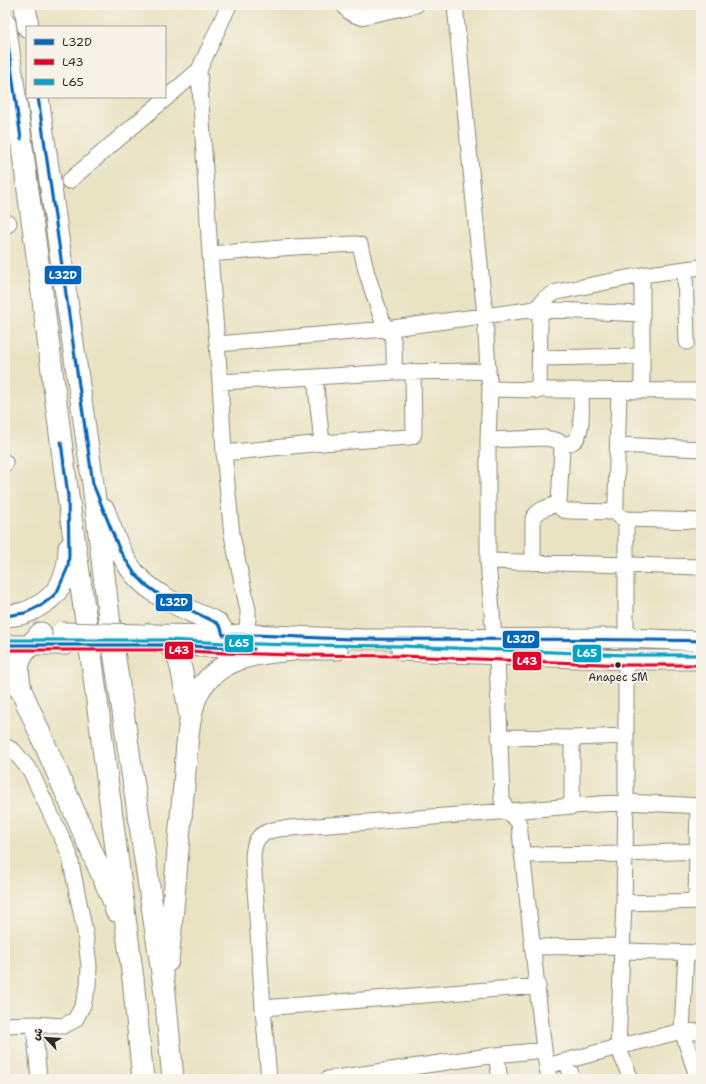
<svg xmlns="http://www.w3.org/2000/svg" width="706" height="1084" viewBox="0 0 706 1084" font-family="'Shantell Sans','Playpen Sans Arabic',sans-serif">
  <rect width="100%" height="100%" fill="#f7f3e8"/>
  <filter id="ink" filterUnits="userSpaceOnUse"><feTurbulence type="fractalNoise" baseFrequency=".025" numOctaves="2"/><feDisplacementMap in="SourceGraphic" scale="8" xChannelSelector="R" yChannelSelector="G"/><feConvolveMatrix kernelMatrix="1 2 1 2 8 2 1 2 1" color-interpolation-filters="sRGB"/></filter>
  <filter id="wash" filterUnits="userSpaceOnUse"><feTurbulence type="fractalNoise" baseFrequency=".012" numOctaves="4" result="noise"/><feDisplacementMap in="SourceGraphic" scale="16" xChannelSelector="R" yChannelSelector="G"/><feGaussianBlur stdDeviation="0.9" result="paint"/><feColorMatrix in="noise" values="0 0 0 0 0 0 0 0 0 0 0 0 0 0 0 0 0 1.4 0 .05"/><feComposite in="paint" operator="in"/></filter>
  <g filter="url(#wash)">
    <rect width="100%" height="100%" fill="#e9e3c3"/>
  </g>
  <g filter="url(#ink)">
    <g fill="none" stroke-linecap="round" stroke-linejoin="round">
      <!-- minor casing -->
      <g stroke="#8a8777" stroke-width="17">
        <path id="minor" d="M344,5C348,13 353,15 361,17L416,5
          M455,5L485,316L488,371L490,389L488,440V561L494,638L497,655L502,800L508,812L516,819L519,824L544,1050L549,1079
          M199,70L210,254L220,382L224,453L232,535L248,610V619L246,634
          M69,181L199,70L229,5
          M5,227L9,223
          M210,254L294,247L356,244L360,245L367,274L385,329C385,330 390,333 390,333C396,341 394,362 394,372
          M685,269L687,342
          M642,275V390
          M218,344L385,329L536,309L642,314
          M540,358L642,356
          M315,377L322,443
          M220,382L315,377L394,372L488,371
          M490,389C560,391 630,390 701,391
          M539,391L540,316L536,309L545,298L557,292L642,275L701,267
          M619,391L616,499C616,510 614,516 626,519L701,521
          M488,440L545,438L555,440L560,442L562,448L559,503C559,509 564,511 569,511L616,512
          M562,444C566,444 571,444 574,441C584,434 581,402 581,391
          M618,445L701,449
          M224,453L322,443L410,437L413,436L414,433L413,372
          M5,462V464
          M488,561L701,567
          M533,563V519C537,509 549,507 559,503
          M626,638V519
          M626,660V802L624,903L618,1047L631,1079
          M499,737L572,738L626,736
          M5,746L14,751L31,772L69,853L85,932L89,966L88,986L83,1005L75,1020L63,1026L34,1024L5,1025
          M572,807V738
          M522,855L625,854L697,851
          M696,901L698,806
          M624,903L701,901
          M533,947L622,946
          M622,951L701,953
          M686,953L682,1031L698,1079
          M263,1008L538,986
          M34,1024L39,1079
          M496,1055L500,1079
          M566,1061L573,1079
          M547,1066L618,1047L682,1031L701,1032
          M269,1079L263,1008L253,857C254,838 260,832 278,829L626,802L701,806
          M328,1079L496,1055L544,1050"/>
      </g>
      <!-- major casing -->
      <g stroke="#8a8777" stroke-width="21">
        <path id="major" d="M146,634L223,635L246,634L363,639L626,638L701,641
          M5,645H66
          M199,647L293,650H338
          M401,651L626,660H701"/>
      </g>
      <!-- highway casing -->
      <g stroke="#8a8777" stroke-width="23">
        <path id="highway" d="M25,5L28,27
          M5,23L41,285L68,496L93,670L133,979L143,1079
          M38,97L93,484L110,625L165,993L173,1079
          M104,510C112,532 120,555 134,573C155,598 189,610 217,623L221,628L223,635
          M5,616C11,615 18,615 24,613C28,612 32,610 35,608C60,596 69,574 69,548
          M150,634L169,645L178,656L182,672L190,716
          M5,673L21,690L113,900L116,911
          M21,690C14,658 21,656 41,633
          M168,961C174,902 178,844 184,786C186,760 187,705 203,685C227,655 258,654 293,650"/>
      </g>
      <!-- minor -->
      <use href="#minor" stroke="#fff" stroke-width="15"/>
      <!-- major -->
      <use href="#major" stroke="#fff" stroke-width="19"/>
      <!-- highway -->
      <use href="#highway" stroke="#fff" stroke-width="21"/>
      <!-- major-bridge casing -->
      <g stroke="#8a8777" stroke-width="21" stroke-linecap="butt">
        <path id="major-bridge" d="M62,632L141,634"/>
      </g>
      <!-- major-bridge -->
      <use href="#major-bridge" stroke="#fff" stroke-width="19"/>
      <!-- bus-1 casing -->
      <g stroke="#f7f3e8" stroke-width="6">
        <path id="bus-1" d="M5,23L21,139
          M38,97L93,484L120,551L135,574L146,585L161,596L217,623L221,628L223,635C270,634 318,639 365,639C477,640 589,638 701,641
          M5,616L25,613L40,606L51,598L57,592L68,567L69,555L68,496L61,442
          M5,645H169L254,649"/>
      </g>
      <!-- bus-2 casing -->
      <g stroke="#f7f3e8" stroke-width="6">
        <path id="bus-2" d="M5,650H169L224,653L293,655L401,656L626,665H701"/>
      </g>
      <!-- bus-3 casing -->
      <g stroke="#f7f3e8" stroke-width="6">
        <path id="bus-3" d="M5,640H169L224,643L293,645L401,646L626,655H701"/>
      </g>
      <!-- bus-1 -->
      <use href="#bus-1" stroke="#0065bd" stroke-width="3"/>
      <!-- bus-2 -->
      <use href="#bus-2" stroke="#e4002b" stroke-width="3"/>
      <!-- bus-3 -->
      <use href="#bus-3" stroke="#02a3c6" stroke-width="3"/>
    </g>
  </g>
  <!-- markers -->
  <circle fill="#2b2b2b" stroke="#f7f3e8" stroke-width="1.5" cx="618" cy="665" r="3.5"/>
  <g text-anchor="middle" stroke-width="3.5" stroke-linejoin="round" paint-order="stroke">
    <!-- bus labels -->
    <g font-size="11" fill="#2b2b2b" stroke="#f7f3e8">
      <text x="618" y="681">Anapec SM</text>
    </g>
  </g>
  <g stroke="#f7f3e8" stroke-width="1.5">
    <rect x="44" y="265" width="38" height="20" rx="4" fill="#0065bd"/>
    <rect x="155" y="593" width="38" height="19" rx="4" fill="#0065bd"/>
    <rect x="502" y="630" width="38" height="19" rx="4" fill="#0065bd"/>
    <rect x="224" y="634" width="30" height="19" rx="4" fill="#02a3c6"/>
    <rect x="164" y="641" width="30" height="19" rx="4" fill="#e4002b"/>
    <rect x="572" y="644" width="30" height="19" rx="4" fill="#02a3c6"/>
    <rect x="512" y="651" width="30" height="20" rx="4" fill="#e4002b"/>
  </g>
  <g font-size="11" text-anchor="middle" font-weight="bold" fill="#fff">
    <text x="63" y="279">L32D</text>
    <text x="174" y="606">L32D</text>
    <text x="521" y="643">L32D</text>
    <text x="239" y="647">L65</text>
    <text x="179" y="654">L43</text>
    <text x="587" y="657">L65</text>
    <text x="527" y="665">L43</text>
  </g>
  <!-- margin -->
  <rect width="706" height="1084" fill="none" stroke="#f7f3e8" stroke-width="20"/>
  <!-- legend -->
  <rect x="26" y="26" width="140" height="72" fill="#f7f3e8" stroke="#a5a39c"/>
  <rect x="34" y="39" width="20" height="6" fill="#0065bd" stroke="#a5a39c"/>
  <text x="62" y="46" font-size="12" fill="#2b2b2b">L32D</text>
  <rect x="34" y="59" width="20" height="6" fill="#e4002b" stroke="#a5a39c"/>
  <text x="62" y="66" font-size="12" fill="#2b2b2b">L43</text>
  <rect x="34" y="79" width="20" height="6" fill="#02a3c6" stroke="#a5a39c"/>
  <text x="62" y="86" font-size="12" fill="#2b2b2b">L65</text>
  <!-- north arrow -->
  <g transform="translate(46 1038) rotate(295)" stroke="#f7f3e8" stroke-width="3" paint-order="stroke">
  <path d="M0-3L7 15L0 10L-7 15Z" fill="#2b2b2b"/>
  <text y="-6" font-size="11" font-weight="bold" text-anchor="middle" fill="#2b2b2b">ش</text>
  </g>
</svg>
